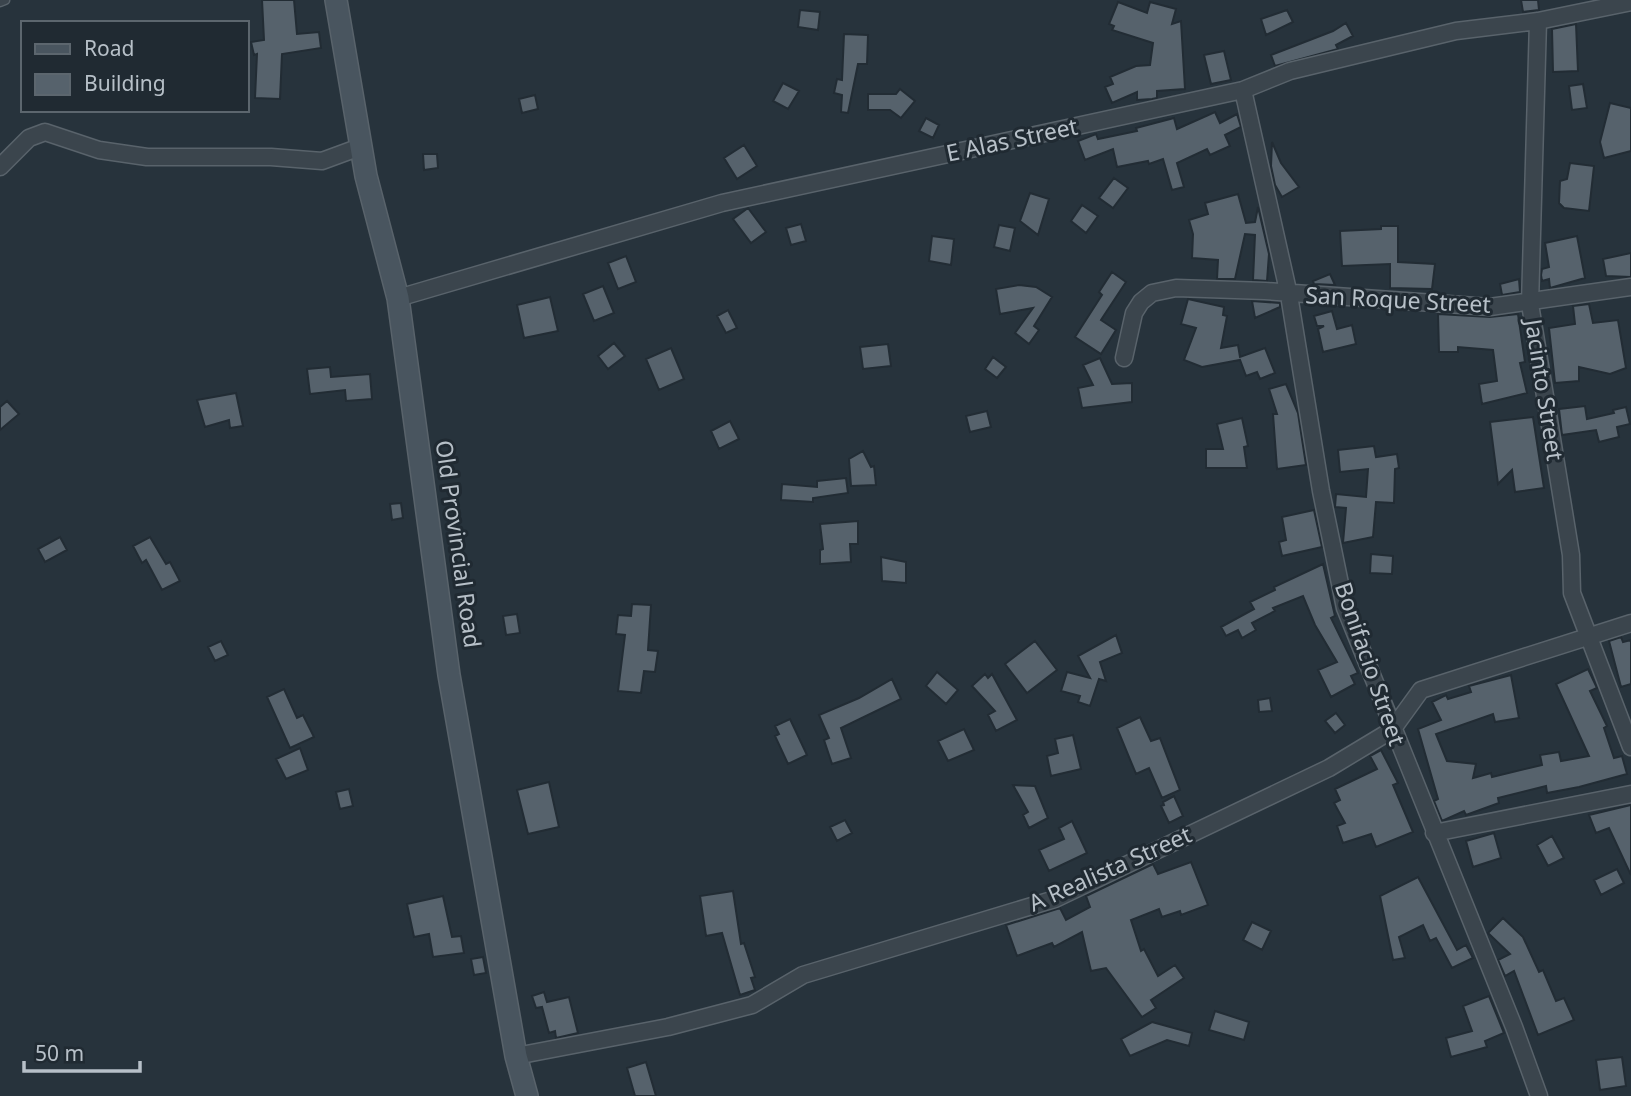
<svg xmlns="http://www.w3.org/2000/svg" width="1631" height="1096" viewBox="0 0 1631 1096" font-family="'Noto Sans',sans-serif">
  <rect width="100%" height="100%" fill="#27333c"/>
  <!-- building -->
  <path fill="#56626c" stroke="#222c34" stroke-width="2" d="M262,0H294L297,34L319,32L321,48L282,54L280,99L255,98L257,54L254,55L251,42L264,40Z
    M1521,0H1538L1539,10L1523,12Z
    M1118,2L1147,13L1150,2L1176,9L1172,24L1181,21L1185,89L1157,91V98L1152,99L1137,100V92L1112,103L1105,87L1113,84L1110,77L1136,66L1150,65L1153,43L1112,30L1114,26L1109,24Z
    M800,10L820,12L818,30L798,27Z
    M1287,10L1293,22L1266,35L1261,19Z
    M1346,23L1353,36L1336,45L1338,49L1275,66L1271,55L1333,31Z
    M1576,24L1578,71L1553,72L1552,29Z
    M844,34L868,35L867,64H858L848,113L841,112L842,95L834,93L837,79L842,80Z
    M1224,51L1231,80L1211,84L1204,55Z
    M783,83L799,91L788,109L773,101Z
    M1583,84L1587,108L1572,110L1569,86Z
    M900,89L915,101L901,118L890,110H868V94H896Z
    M535,95L538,109L522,113L519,99Z
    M1610,103L1631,108V151L1604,158L1600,142Z
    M1215,112L1220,123L1237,114L1241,127L1225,135L1230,146L1210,155L1207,149L1177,163L1184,187L1172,190L1163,159L1149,164L1148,161L1117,167L1113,149L1085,160L1078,141L1096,134L1098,139L1137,131L1136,128L1174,118L1177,129Z
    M926,118L939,125L933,138L919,131Z
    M1272,142L1281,163L1299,187L1282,197L1275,185L1271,166Z
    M744,145L757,166L737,179L724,158Z
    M423,154H437L438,168L424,170Z
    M1570,163L1594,166L1589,211L1564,208L1559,203L1560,181L1567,179Z
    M1114,178L1128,188L1113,208L1099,198Z
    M1030,193L1049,199L1038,235L1020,221Z
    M1238,194L1246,223L1255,222L1258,207L1269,254L1267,281L1253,280L1255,235L1245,234L1235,279H1217L1218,260L1192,258L1193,234L1189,220L1208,214L1205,203Z
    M1082,205L1098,216L1086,233L1071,221Z
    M748,208L766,232L751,243L733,219Z
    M801,224L806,241L791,245L786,228Z
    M999,225L1015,228L1010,251L994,247Z
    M1381,226H1398V262L1435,264L1432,289L1390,288V264L1342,266L1340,231L1381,229Z
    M932,236L954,239L951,265L929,261Z
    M1577,236L1585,278L1550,288L1549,279L1542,281L1541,275L1542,269L1549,267L1545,243Z
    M1631,253V277L1606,276L1603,259Z
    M626,256L636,282L618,289L608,263Z
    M1112,272L1126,282L1101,320L1116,330L1101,354L1075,337L1102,295L1099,292Z
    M1330,274L1335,285L1314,284L1313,281Z
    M1519,279L1520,292L1502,295L1500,284Z
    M1019,285L1036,287L1052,297L1034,326L1039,330L1029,344L1015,333L1033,308L1000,314L996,289Z
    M603,286L614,313L594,321L583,294Z
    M550,297L558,331L524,338L517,305Z
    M1188,299L1224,307L1223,315L1227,316L1221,348L1238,345L1240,357L1265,348L1275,373L1260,379L1257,372L1246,376L1240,360L1202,367L1184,360L1196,328L1181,324Z
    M1252,301L1280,303V307L1255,318Z
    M1589,304L1593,323L1618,320L1626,368L1610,374L1579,367V381L1555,383L1549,328L1575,324L1573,306Z
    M728,310L737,328L726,333L717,316Z
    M1332,311L1337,329L1352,325L1356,344L1323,352L1318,329L1324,326H1317L1314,316Z
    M1438,314L1490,317L1518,314L1525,362L1520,363L1527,393L1482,404L1479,384L1497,381L1493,350L1458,347V352H1439Z
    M614,343L625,356L608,369L598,356Z
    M888,344L891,366L863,369L860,347Z
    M671,348L684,379L659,390L646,359Z
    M993,357L1006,367L997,378L985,369Z
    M1100,358L1112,384L1132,383V402L1082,408L1078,388L1093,385L1083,365Z
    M330,367L331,377L370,374L372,399L346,401L345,390L310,394L307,369Z
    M1286,384L1298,413L1306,465L1277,469L1273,414H1277L1269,389Z
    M236,393L243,426L230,428L229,420L205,427L197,400Z
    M7,401L19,414L0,430V407Z
    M1585,406L1587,419L1614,413L1613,410L1626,407L1630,424L1617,427L1619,437L1599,442L1596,430L1562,435L1559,409Z
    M987,411L991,427L970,432L966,416Z
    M1533,417L1544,488L1515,492L1512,470L1498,484L1490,422Z
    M1242,418L1248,446L1244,447L1247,468H1206V449H1223L1217,424Z
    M730,421L739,439L719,449L711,431Z
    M1374,446L1376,457L1397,454L1399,468L1395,469L1394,503L1376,502L1373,537L1343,543L1346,508L1335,507L1336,494L1366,497L1368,469L1340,472L1338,450Z
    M863,451L871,467L874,466L876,485L851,486L849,459Z
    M846,478L848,493L813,498V502L781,500L782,484L817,487V481Z
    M401,503L403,518L392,520L390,504Z
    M1314,510L1322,547L1282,556L1279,542L1286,540L1282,517Z
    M858,521V544H850L851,562L820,564V550L823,549L820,524Z
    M60,537L67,550L45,562L38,549Z
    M150,537L166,564L170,562L180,581L162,590L146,560L142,563L133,546Z
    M1371,554L1393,556L1392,574L1370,573Z
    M881,557L906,562V583L882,581Z
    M1323,564L1335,616L1331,618L1358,673L1351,676L1355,684L1331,697L1318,670L1337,662L1315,625L1303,596L1273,608L1275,611L1252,623L1256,630L1242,638L1238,630L1226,636L1221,627L1254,609L1250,602L1275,590L1274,587Z
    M632,604L651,605L648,650L658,651L655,672L644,671L641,693L618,691L625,635L616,634L618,615L631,616Z
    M517,614L520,633L506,635L503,616Z
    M1116,635L1122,653L1100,662L1106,681L1099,679L1090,706L1078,702L1080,696L1061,691L1067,672L1090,678L1078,656Z
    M1621,637L1623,642L1631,640V684L1621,687L1609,641Z
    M221,641L228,655L215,661L208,647Z
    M1035,641L1057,670L1027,693L1005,664Z
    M1588,669L1597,688L1590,691L1607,726L1604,728L1614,758L1622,756L1627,774L1579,787L1547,793L1546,786L1498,798L1499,803L1466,815L1464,811L1442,821L1434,801L1438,799L1418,729L1441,720L1432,702L1446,695L1448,699L1471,692L1469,686L1511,675L1519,718L1495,722L1493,714L1436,734L1447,761L1476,764L1473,778L1491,773L1492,777L1542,765L1540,755L1559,752L1561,761L1589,756L1556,684Z
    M937,672L958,690L946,704L926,686Z
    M985,674L988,678L992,674L1017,720L996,731L988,715L995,711L972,686Z
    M892,679L901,699L841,728L851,758L832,764L824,740L829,738L819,715L859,698Z
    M284,689L297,718L303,715L314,737L290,748L267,697Z
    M1270,698L1272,711L1259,712L1258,700Z
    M1336,713L1345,725L1335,733L1325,721Z
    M1140,717L1151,741L1160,738L1180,790L1162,798L1149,768L1136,774L1117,728Z
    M790,719L807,755L788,764L775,736L779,734L775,726Z
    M964,729L974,750L948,761L938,741Z
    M1073,735L1081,769L1051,776L1047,756L1058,753L1055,739Z
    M300,748L308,770L286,779L276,759Z
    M1381,750L1398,783L1393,785L1413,832L1376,847L1371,834L1343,843L1337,826L1345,823L1334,803L1340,800L1335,789L1377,769L1370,756Z
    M549,782L559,827L528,834L517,790Z
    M1013,785L1035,786L1048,818L1029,828L1023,815L1028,812Z
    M349,789L353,806L340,809L336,792Z
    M1174,796L1183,816L1169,823L1161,806L1164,805L1163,802Z
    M1631,805V875L1609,828L1596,833L1589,815Z
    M845,820L852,833L837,841L830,827Z
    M1072,821L1087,853L1049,871L1039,850L1064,839L1059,828Z
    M1494,833L1501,858L1473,867L1466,841Z
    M1552,836L1564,858L1548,866L1537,845Z
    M1191,862L1208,905L1181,915L1180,911L1162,917L1159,909L1131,920L1141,951L1144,949L1158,976L1175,965L1184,978L1151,1000L1156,1008L1142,1017L1106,968L1091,971L1082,932L1054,947L1052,943L1017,956L1006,925L1060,908L1066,920L1090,907L1086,896L1153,864L1158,874Z
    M1617,869L1624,883L1601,895L1594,880Z
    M1418,877L1457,950L1466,945L1473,958L1452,968L1436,938L1430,941L1423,925L1399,937L1405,958L1393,960L1380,896Z
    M733,891L741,944L744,943L755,977L751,978L755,990L740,995L722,933L706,936L700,896Z
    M443,896L452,937L461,936L464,953L433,957L429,934L414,937L407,904Z
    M1503,918L1523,937L1539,972L1543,970L1556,1001L1564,998L1574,1020L1538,1035L1514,971L1505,976L1498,960L1510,954L1488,933Z
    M1252,922L1271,931L1262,950L1243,940Z
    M483,957L486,973L474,975L471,959Z
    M544,992L547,1002L569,997L578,1033L556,1038L555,1031L549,1033L542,1007L536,1008L532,996Z
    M1489,996L1504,1033L1485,1041L1487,1047L1451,1057L1446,1038L1472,1031L1463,1006Z
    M1215,1011L1249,1022L1244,1040L1209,1030Z
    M1152,1022L1192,1033L1189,1046L1167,1040L1130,1056L1121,1039Z
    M1622,1057L1626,1086L1600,1090L1596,1060Z
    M646,1062L656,1096H635L627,1068Z"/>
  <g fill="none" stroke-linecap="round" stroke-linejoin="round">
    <!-- lane casing -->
    <g stroke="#59636b" stroke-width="11">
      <path id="lane" d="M0,2L5,0"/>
    </g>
    <!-- street casing -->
    <g stroke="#59636b" stroke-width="19">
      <path id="street" d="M1538,21L1530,304L1571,555L1572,593L1631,747
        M1243,90L1289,295L1321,491L1345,608L1514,1027L1539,1096
        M0,167L29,138L45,132L99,150L147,157H271L322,161L360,147
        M398,298L722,203L1243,90L1290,71L1456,31L1538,21L1631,2
        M1124,358L1134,313L1141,302L1152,293L1176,288L1265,291L1490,307L1631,287
        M1434,833L1631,794
        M516,1056L668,1027L752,1005L803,975L1055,899L1329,768L1392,730L1421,690L1631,623"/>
    </g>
    <!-- secondary casing -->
    <g stroke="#59636b" stroke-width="24">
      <path id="secondary" d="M336,0L366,176L398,298L449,675L516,1056L527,1096"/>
    </g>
    <!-- lane -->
    <use href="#lane" stroke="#3b454d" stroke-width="8"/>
    <!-- street -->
    <use href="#street" stroke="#3b454d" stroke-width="16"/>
    <!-- secondary -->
    <use href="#secondary" stroke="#49555f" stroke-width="21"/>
  </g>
  <g text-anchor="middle" stroke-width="6" stroke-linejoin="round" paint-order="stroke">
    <!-- street labels -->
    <g font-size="23" fill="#b7c0c8" stroke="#202a32">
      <text transform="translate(1012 140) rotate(-12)" y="8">E Alas Street</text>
      <text transform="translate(1398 300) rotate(3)" y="8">San Roque Street</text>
      <text transform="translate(1544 390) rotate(81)" y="8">Jacinto Street</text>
      <text transform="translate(458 544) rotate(82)" y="8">Old Provincial Road</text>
      <text transform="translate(1370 664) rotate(71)" y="8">Bonifacio Street</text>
      <text transform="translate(1110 869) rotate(-24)" y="8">A Realista Street</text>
    </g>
  </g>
  <!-- legend -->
  <rect x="21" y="21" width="228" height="91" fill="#202a32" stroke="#5c666e" stroke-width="2"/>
  <rect x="35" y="44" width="35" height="10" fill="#49555f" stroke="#5c666e" stroke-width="2"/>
  <text x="84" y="56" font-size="21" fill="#b7c0c8">Road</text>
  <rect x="35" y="74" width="35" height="21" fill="#56626c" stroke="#5c666e" stroke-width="2"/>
  <text x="84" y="91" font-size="21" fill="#b7c0c8">Building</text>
  <!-- scale -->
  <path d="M24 1061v10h116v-10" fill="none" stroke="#b7c0c8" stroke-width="3.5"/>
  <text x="35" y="1061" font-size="21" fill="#b7c0c8" stroke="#202a32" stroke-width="5" paint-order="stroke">50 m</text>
</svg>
